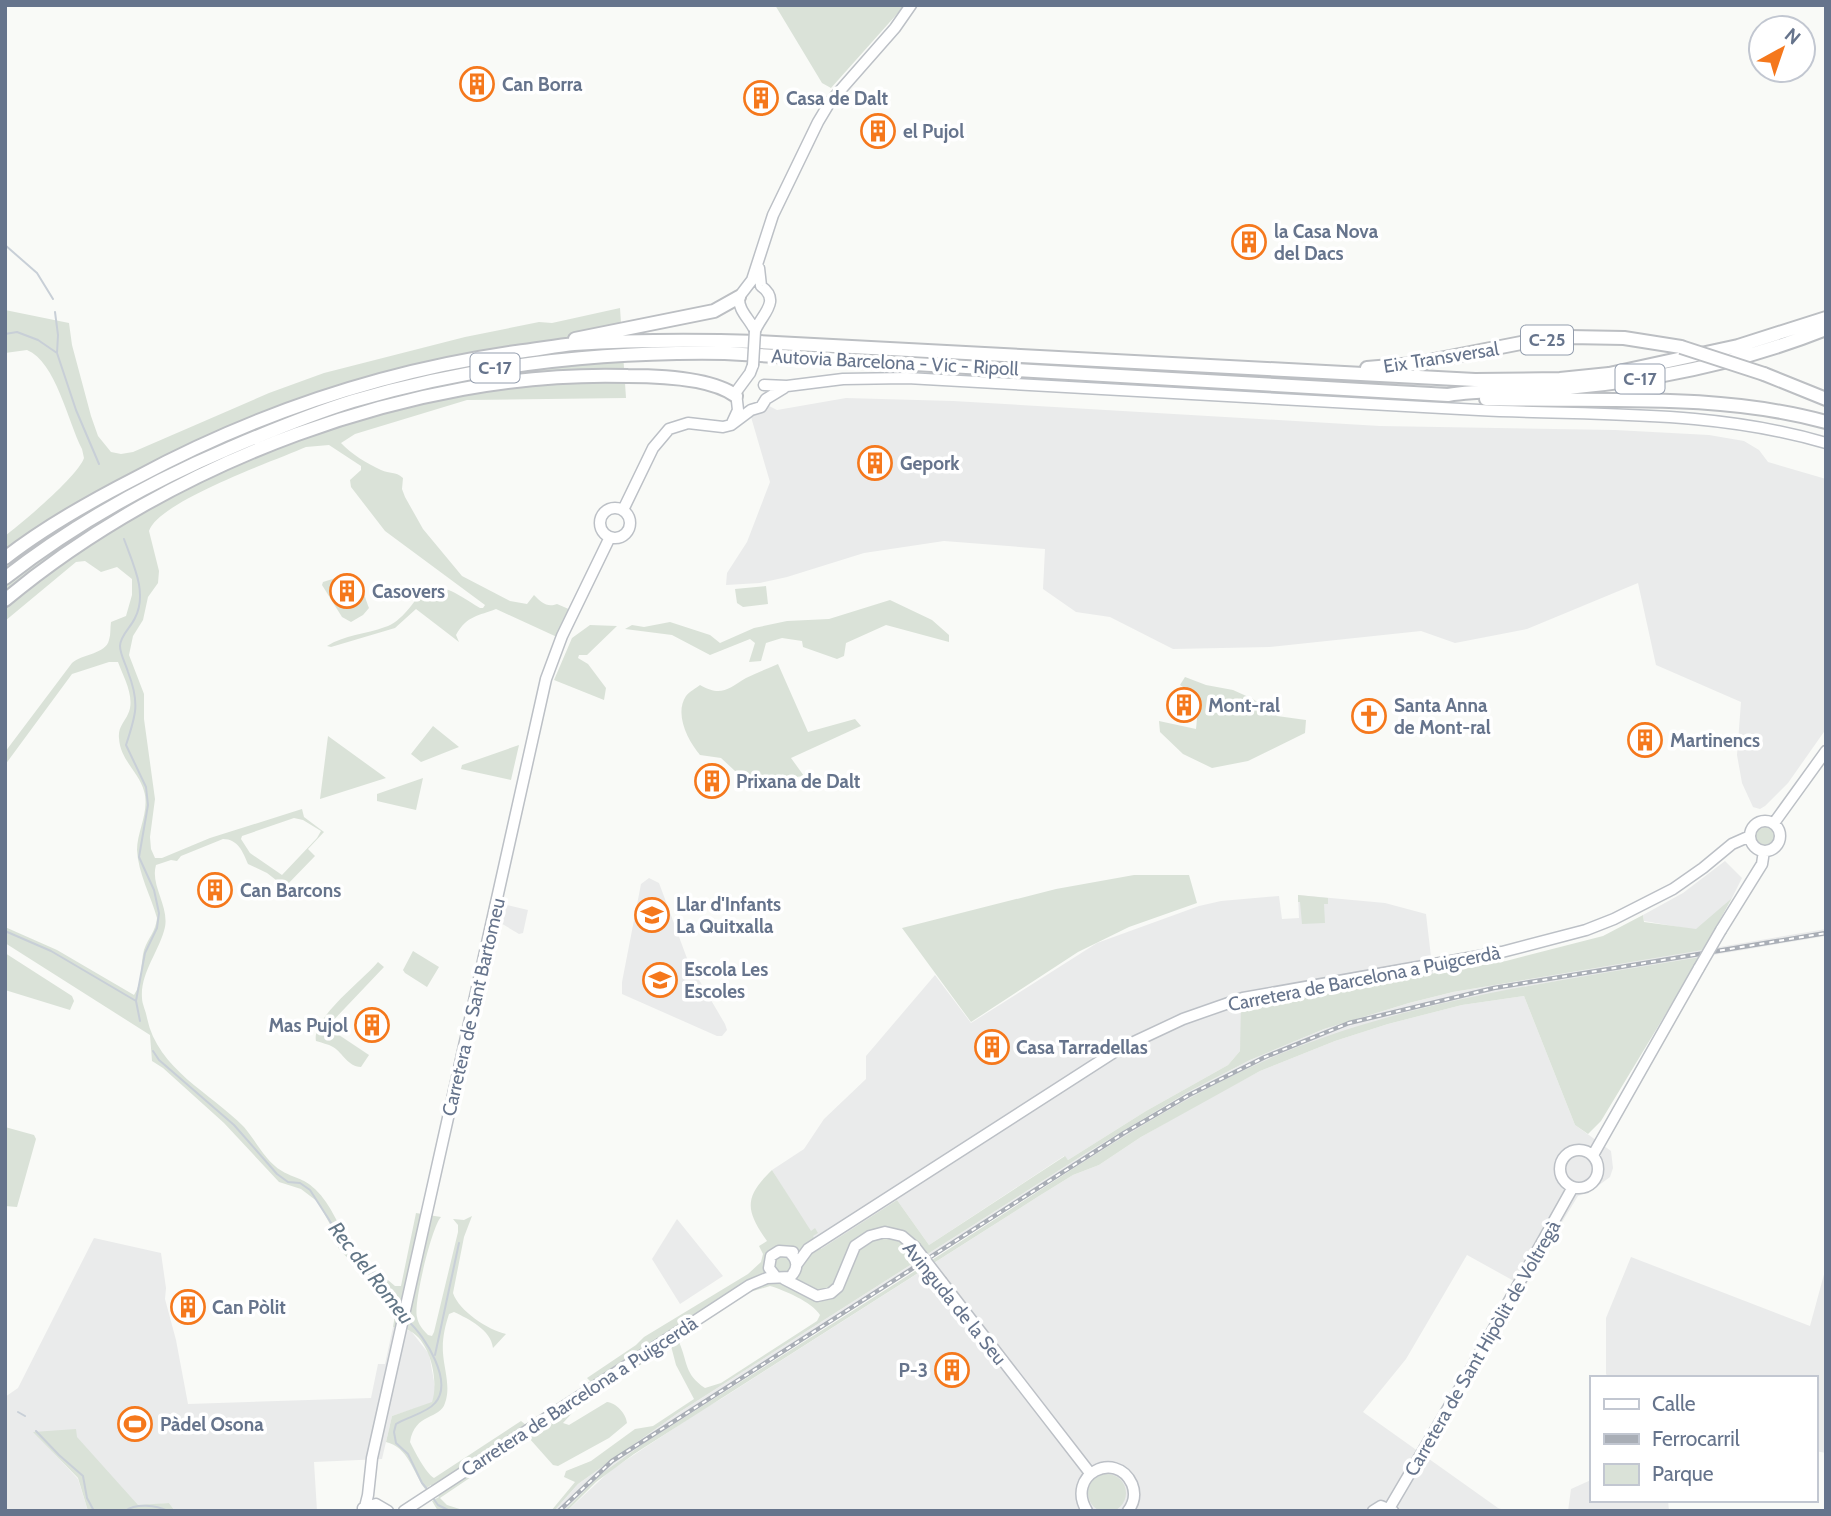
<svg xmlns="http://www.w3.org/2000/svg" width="1831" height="1516" viewBox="0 0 1831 1516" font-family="Cabin,sans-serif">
  <rect width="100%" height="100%" fill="#f9faf7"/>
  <!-- built -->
  <path fill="#eaebeb" d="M846,398L953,401L1380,426L1615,430L1709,435L1744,441L1759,450L1768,462L1826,479V729L1788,783L1765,806L1760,809L1753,807L1742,783L1737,755L1741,702L1656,665L1638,583L1527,629L1455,643L1421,631L1270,647L1173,649L1110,617L1076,612L1043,589L1045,549L944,541L864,553L787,577L760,583L726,585L727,573L747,542L770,482L751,417L769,406L777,410Z
    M1725,861L1742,878L1732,898L1702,926L1696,930L1644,921L1643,915L1683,893Z
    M649,878L659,883L688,961L725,1024L727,1030L722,1036H717L622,994V982L641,884Z
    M1298,895L1385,903L1426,914L1433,974L1294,997L1242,1034L1240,1051L1228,1065L1146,1111L1068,1160L1064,1156L929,1245L897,1200L821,1250L772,1170L804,1149L824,1119L866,1079V1056L935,975L971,1023L1097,943L1199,906L1221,901L1279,896L1282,919L1299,918Z
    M503,904L528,910L523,933L519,934L499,922Z
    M1826,929V936L1523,987L1427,1007L1358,1027L1253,1066L1146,1125L1056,1179L644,1443L601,1474L564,1511H554L578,1484L678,1413L1083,1155L1188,1092L1250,1060L1324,1029L1409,1003L1453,992Z
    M1524,996L1575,1125L1611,1151L1613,1168L1610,1177L1591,1191L1578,1196L1523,1286L1467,1255L1406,1359L1363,1412L1498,1508L1507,1511H567L611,1470L705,1408L721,1399L1039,1196L1073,1175L1099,1165L1141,1137L1209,1098L1260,1071L1335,1041L1388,1024L1462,1005Z
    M677,1219L723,1276L680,1304L652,1259Z
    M94,1238L161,1253L166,1288L165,1299L176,1340L188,1404L371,1398L378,1364H385L393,1327L411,1331L429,1354L436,1392L432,1403L392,1416L382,1459L314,1462L317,1511H175L169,1503L138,1506L87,1482L34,1432L78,1479L88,1511H5V1397L18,1388Z
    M1631,1257L1810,1326L1826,1267V1453L1815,1451V1378H1609L1606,1374V1318Z
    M1591,1480V1500H1668L1669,1511H1568L1571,1489Z"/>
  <!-- green -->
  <path fill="#dae2d8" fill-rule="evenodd" d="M775,5H905L831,88L822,83Z
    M620,308L626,398L467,400L355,434L341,443C351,454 368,464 381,470C390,474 395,471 403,478L402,489L405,497L423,529L462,576L510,601L527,604L534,595C541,602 547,608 557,604L571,610L557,637L496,609C479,616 467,615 456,635L459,642L416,609L395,628L331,647L327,646C344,635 366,634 385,627C402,622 414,601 425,588C442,581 465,599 480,608H483L485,605L385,531L351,487L350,480L361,470V466L329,445L306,447C274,461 159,501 149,531L159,571L158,583L148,597L143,620L133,636L129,655L144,694V719L155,799L150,837L151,849L155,858H162L210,838L302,809L304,817L324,832L308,849L315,856L285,887L267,873L248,864C243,852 238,839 223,839L181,856L177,861L171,860L156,865C150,885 169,906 165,927C160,950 140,973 142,998C142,1004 146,1011 147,1018C158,1070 210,1092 244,1127C257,1142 265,1161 282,1171C295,1179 302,1177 315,1189C332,1205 338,1227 352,1246C363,1262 381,1274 395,1286H401L416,1213L441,1217C432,1226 413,1304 417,1317C418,1324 423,1330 428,1335L432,1336L434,1332L458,1232V1225L453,1219L464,1220L472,1216L464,1237L453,1293C459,1311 488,1330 506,1334L493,1348C491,1330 469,1319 454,1312L449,1314C445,1326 442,1339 443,1353C444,1369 451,1387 445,1403C440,1420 415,1412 410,1442C415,1452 425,1472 434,1478L521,1421L526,1425L591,1382L587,1378L636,1345L644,1337L748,1274L761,1262L763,1254L759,1246L767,1241C745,1210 744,1197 772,1170L811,1231L815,1228L818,1233L813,1236L821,1249L897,1200L929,1245L1065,1156L1068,1160L1146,1111L1228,1065L1240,1051L1241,1004L1244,1001L1292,993L1295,997L1506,961L1603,936L1643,915L1644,922L1696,929L1732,898L1703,950L1453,992L1409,1003L1324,1029L1250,1060L1188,1092L1083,1155L678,1413L578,1484L554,1511H551L575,1482L564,1477L566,1471L591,1461L635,1429L653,1426L694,1399L676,1365L671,1346L656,1354L574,1411L563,1423L569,1425L607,1402C616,1403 626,1413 627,1423L609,1438L558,1466L553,1465L529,1438L440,1498L447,1505L466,1511H438L432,1501L439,1497L431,1485L425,1489C413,1472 408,1447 386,1442L392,1416L432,1402C439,1382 431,1342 410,1331C406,1328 398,1328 393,1327L395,1315L388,1300L339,1249L332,1228L318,1202L301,1189L279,1182L224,1123L163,1068L152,1061L150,1035L5,943V927L57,950L134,995C143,982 140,965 144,950C148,938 156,931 157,918C151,896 138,873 137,850C137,831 150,811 144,791C139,772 120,760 119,738C118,727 124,723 128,714C136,698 123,676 118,662H109L72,674L5,765V752L72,663C82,654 106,654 109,640C111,634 110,628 111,622L126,616L132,595V579L117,567L101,572L85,561L76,562L5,621V536C22,523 78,476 84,458L82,449C68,422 56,362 27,350L5,353V310L69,323L72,345L91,416L98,436L111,452L121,454L133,452L269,393L324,373L465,337L539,322L552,323ZM294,818L303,820L321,831L317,838L282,875L250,853L241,839L242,836ZM770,1286C784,1290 812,1302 820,1315L817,1321L721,1383L705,1388C684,1374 688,1362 679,1342L687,1333L750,1292Z
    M345,575C360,575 364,595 369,608L363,615L351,622L342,617L322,585L323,582Z
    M766,586L768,604L743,607L737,603L735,589Z
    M890,600L932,620L949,635V642L886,625L846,643L844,656L837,659L803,647L802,641L782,638L766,643L761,661L749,662L755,643L750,639L710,655L672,635L625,629L632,625L644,627L670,622L710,635L720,643L754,628L787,621L829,619Z
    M590,625L617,626L587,655H579L578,658L588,664L606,688L604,700L554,680L572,638Z
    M778,664L808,732L855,719L861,726L791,758L804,776L748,783L721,758L700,755C688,741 674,714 686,696C689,692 696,688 700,685C721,697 728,689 746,678C756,673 767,669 778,664Z
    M1185,677L1206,685L1233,690L1253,699L1277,716L1306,720L1305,733L1248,761L1212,768L1183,754L1160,732L1159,721L1196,729L1199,698L1180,685Z
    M433,726L459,747L421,762L411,754Z
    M328,736L386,778L320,799Z
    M519,745L511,780L461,769L462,765Z
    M423,778L416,810L377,801V794Z
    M1754 836a11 11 0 1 1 22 0a11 11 0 1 1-22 0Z
    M1134,875H1189L1197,903L1129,927L1078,952L971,1022L902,928L1056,889Z
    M1298,895L1328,898V904H1324L1325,923L1302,924L1300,902H1298Z
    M413,951L439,967L427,987L405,973L403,970Z
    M5,953L72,996L74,1001L70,1010L5,990Z
    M1700,957L1601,1121L1588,1134L1575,1125L1524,996L1462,1005L1388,1024L1335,1041L1260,1071L1141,1137L1099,1165L1073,1175L1039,1196L634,1454L596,1482L567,1511H564L601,1474L644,1443C757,1371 871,1300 983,1227C1069,1172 1160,1109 1253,1066C1393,1001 1549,983 1700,957Z
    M378,962L384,967L327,1027L369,1055L361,1067C347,1066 344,1054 333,1047C328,1044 322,1043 316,1041C311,1019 363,980 378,962Z
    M5,1127L34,1135L36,1139L17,1207L5,1206Z
    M76,1429L77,1437L138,1505L169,1503L175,1511H88L78,1478L33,1432Z
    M1088 1493a19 19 0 1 1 38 0a19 19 0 1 1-38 0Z"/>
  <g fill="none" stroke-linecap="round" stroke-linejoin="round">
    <!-- stream -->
    <path stroke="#c8cfd7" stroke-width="2" d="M5,245L37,273L53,299
      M55,312L58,335L57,353
      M5,334L17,332L38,340L57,353L76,410L99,464
      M124,539C133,564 148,593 135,618C131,627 120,636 120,646C120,654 126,665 128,672C140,703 136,715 126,745L146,787L148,805L139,857L154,890L159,913L157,928L145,953L136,1001L140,1021
      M5,931L51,951L136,1001
      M153,1051L159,1060L234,1125L277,1174L288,1182L300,1183L310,1190L351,1254L363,1267L376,1274L390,1291L401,1311
      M408,1321C425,1336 454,1382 435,1403C427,1413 407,1417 396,1424L394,1432L396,1443L408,1454L422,1483L428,1490
      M435,1355L459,1243
      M18,1412L25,1416
      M36,1431L59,1455L83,1476L87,1498L94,1511
      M433,1498L438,1505L450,1511
      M125,1511C136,1503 156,1505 168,1511"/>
    <!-- secondary casing -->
    <g stroke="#bcc0c6" stroke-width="13">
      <path id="secondary" d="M755,331C750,319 738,311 739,297L752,280L773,215L818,122L830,102L895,28L911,5
        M755,331C761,315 782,301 761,286L759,268
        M764,385L787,386L843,379L907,378C1097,388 1288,400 1479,410C1597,416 1710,409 1826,443
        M732,423L738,410L736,392L750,373L753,365
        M600 523a15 15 0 1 1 30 0a15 15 0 1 1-30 0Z
        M623,510L653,448L669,429L688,423L723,427L731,425L751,410L761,407L766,399L784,388
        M1750 836a15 15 0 1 1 30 0a15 15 0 1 1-30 0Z
        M1774,823L1826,751
        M1721,930L1762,864L1764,851
        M1560 1169a19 19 0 1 1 38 0a19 19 0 1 1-38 0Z
        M1593,1155L1699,968
        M797,1264L808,1249L1119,1049L1183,1019L1243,998L1502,952L1586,930L1614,919L1673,889L1703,868L1732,844L1750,836
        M776,1277L769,1268L771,1256L779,1251L793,1252
        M784,1279L817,1296L831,1293L838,1287L855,1246L870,1236L885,1232L902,1236L915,1247
        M942,1282L1090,1473
        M365,1507L368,1495L372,1458L546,679L562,636L610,537
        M1390,1507L1467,1376L1573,1187
        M363,1508L376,1504L388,1511
        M404,1511L750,1285L767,1278L790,1277C799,1269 798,1259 789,1252
        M1087,1511C1065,1475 1116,1449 1132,1484C1136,1494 1134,1503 1128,1511
        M1373,1511L1381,1506L1393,1511"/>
    </g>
    <!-- highway casing -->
    <g stroke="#bcbfc3" stroke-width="16">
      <path id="highway" d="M575,339L714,311L739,297
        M1367,368L1414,364L1521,343L1569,337L1624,338L1681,347
        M1764,374L1826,399
        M1486,399C1599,402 1716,392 1826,422
        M5,558C46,526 91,501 136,478C255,414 383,371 516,352C535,350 555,346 574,344C636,340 697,340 759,342L1475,380L1560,379L1609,374L1738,346L1826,318
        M5,578C73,525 150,482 230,448C270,431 311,414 353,401C475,365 599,351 725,353L1448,395C1478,390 1508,392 1539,390C1636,384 1735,365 1826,329
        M5,600C169,463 413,369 628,376C658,376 712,378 736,396"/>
    </g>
    <!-- secondary -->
    <use href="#secondary" stroke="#fff" stroke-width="10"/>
    <!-- highway -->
    <use href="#highway" stroke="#fff" stroke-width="12"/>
    <!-- rail casing -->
    <g stroke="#a9aeb6" stroke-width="4.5">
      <path id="rail" d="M559,1511L612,1461L1124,1133L1189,1095L1265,1057L1349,1023L1494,988L1826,933"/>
    </g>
    <!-- rail -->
    <use href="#rail" stroke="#fff" stroke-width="2" stroke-dasharray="5" stroke-linecap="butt"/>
    <!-- secondary-bridge casing -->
    <g stroke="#bcc0c6" stroke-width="13" stroke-linecap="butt">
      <path id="secondary-bridge" d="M753,365L755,331
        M1699,968L1721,930
        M915,1247L942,1282"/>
    </g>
    <!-- highway-bridge casing -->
    <g stroke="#bcbfc3" stroke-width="16" stroke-linecap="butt">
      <path id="highway-bridge" d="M1681,347L1764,374"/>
    </g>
    <!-- secondary-bridge -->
    <use href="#secondary-bridge" stroke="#fff" stroke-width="10"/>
    <!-- highway-bridge -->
    <use href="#highway-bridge" stroke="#fff" stroke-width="12"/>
  </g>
  <!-- icons -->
  <defs>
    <g id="building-ring" transform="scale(1.75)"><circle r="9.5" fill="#fff" stroke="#f5781c" stroke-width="1.5"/><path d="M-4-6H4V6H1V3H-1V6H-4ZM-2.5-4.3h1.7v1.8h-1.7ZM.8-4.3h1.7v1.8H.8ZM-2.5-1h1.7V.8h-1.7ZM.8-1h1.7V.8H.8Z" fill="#f5781c"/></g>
    <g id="church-ring" transform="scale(1.75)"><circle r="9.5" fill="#fff" stroke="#f5781c" stroke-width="1.5"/><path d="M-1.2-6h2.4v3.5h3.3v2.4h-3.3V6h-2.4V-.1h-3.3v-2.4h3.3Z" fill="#f5781c"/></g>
    <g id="school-ring" transform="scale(1.75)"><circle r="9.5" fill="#fff" stroke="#f5781c" stroke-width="1.5"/><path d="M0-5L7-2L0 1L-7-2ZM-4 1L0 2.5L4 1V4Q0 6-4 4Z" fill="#f5781c"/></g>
    <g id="stadium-ring" transform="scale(1.75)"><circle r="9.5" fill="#fff" stroke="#f5781c" stroke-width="1.5"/><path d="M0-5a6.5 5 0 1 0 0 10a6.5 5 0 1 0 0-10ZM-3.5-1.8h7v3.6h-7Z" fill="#f5781c"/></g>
  </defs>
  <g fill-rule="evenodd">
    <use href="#building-ring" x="477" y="84"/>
    <use href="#building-ring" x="761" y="98"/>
    <use href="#building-ring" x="878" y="131"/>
    <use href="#building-ring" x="1249" y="242"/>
    <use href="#building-ring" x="875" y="463"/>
    <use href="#building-ring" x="347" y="591"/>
    <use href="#building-ring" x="1184" y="705"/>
    <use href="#church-ring" x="1369" y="716"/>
    <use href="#building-ring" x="1645" y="740"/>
    <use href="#building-ring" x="712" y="781"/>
    <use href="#building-ring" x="215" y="890"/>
    <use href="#school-ring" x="652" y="915"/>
    <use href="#school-ring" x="660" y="980"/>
    <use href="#building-ring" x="372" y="1025"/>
    <use href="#building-ring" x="992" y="1047"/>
    <use href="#building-ring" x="188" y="1307"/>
    <use href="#building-ring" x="952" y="1370"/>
    <use href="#stadium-ring" x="135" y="1424"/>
  </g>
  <g text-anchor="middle" stroke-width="7" stroke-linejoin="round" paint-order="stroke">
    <!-- shield labels -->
    <g fill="#fff" stroke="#949eae" stroke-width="2">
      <rect x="1521" y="325.5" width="52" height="29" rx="5"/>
      <rect x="470.5" y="353.5" width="49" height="29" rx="5"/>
      <rect x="1615.5" y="364.5" width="49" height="29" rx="5"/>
    </g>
    <g font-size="18" font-weight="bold" fill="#66748c">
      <text x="1547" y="346">C-25</text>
      <text x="495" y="374">C-17</text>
      <text x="1640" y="385">C-17</text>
    </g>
    <!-- poi labels -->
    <g font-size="19" font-weight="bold" fill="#66748c" stroke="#fff" text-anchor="start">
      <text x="502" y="91">Can Borra</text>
      <text x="786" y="105">Casa de Dalt</text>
      <text x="903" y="138">el Pujol</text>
      <text x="1274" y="238">la Casa Nova<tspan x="1274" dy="22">del Dacs</tspan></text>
      <text x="900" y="470">Gepork</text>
      <text x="372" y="598">Casovers</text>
      <text x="1208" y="712">Mont-ral</text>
      <text x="1394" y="712">Santa Anna<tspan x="1394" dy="22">de Mont-ral</tspan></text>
      <text x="1670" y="747">Martinencs</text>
      <text x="736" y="788">Prixana de Dalt</text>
      <text x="240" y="897">Can Barcons</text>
      <text x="676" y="911">Llar d'Infants<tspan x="676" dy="22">La Quitxalla</tspan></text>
      <text x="684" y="976">Escola Les<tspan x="684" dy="22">Escoles</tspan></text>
      <text x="348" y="1032" text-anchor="end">Mas Pujol</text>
      <text x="1016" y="1054">Casa Tarradellas</text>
      <text x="212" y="1314">Can Pòlit</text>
      <text x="928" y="1377" text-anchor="end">P-3</text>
      <text x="160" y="1431">Pàdel Osona</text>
    </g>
    <!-- street labels -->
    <g font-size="19" fill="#66748c" stroke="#fff">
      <text transform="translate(1441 357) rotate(-9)" y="7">Eix Transversal</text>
      <text transform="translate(895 362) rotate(3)" y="7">Autovia Barcelona - Vic - Ripoll</text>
      <text transform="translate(1364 978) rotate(-11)" y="7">Carretera de Barcelona a Puigcerdà</text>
      <text transform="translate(473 1007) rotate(-77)" y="7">Carretera de Sant Bartomeu</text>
      <text transform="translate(955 1303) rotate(51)" y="7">Avinguda de la Seu</text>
      <text transform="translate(1482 1348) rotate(-60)" y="7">Carretera de Sant Hipòlit de Voltregà</text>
      <text transform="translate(579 1396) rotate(-33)" y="7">Carretera de Barcelona a Puigcerdà</text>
    </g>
    <!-- water labels -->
    <g font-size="21" font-style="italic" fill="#627686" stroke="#fff">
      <text transform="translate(371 1273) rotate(52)" y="7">Rec del Romeu</text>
    </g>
  </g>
  <!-- border -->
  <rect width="1831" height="1516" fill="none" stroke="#66748c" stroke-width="14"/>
  <!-- legend -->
  <rect x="1590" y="1376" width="228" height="126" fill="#ffffff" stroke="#c2c7d1" stroke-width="2"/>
  <rect x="1604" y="1399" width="35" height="10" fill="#ffffff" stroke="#c2c7d1" stroke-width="2"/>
  <text x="1652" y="1411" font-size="21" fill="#66748c">Calle</text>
  <rect x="1604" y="1434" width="35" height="10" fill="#a9aeb6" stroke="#c2c7d1" stroke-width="2"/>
  <text x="1652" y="1446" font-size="21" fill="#66748c">Ferrocarril</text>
  <rect x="1604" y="1464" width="35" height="21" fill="#dae2d8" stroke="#c2c7d1" stroke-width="2"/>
  <text x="1652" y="1481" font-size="21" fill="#66748c">Parque</text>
  <!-- north arrow -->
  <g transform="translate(1782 49) rotate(40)"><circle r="33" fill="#ffffff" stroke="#c2c7d1" stroke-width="2"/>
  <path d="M0-5L12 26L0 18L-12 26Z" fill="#f5781c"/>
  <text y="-10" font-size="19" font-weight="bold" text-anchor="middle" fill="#66748c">N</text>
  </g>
</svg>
